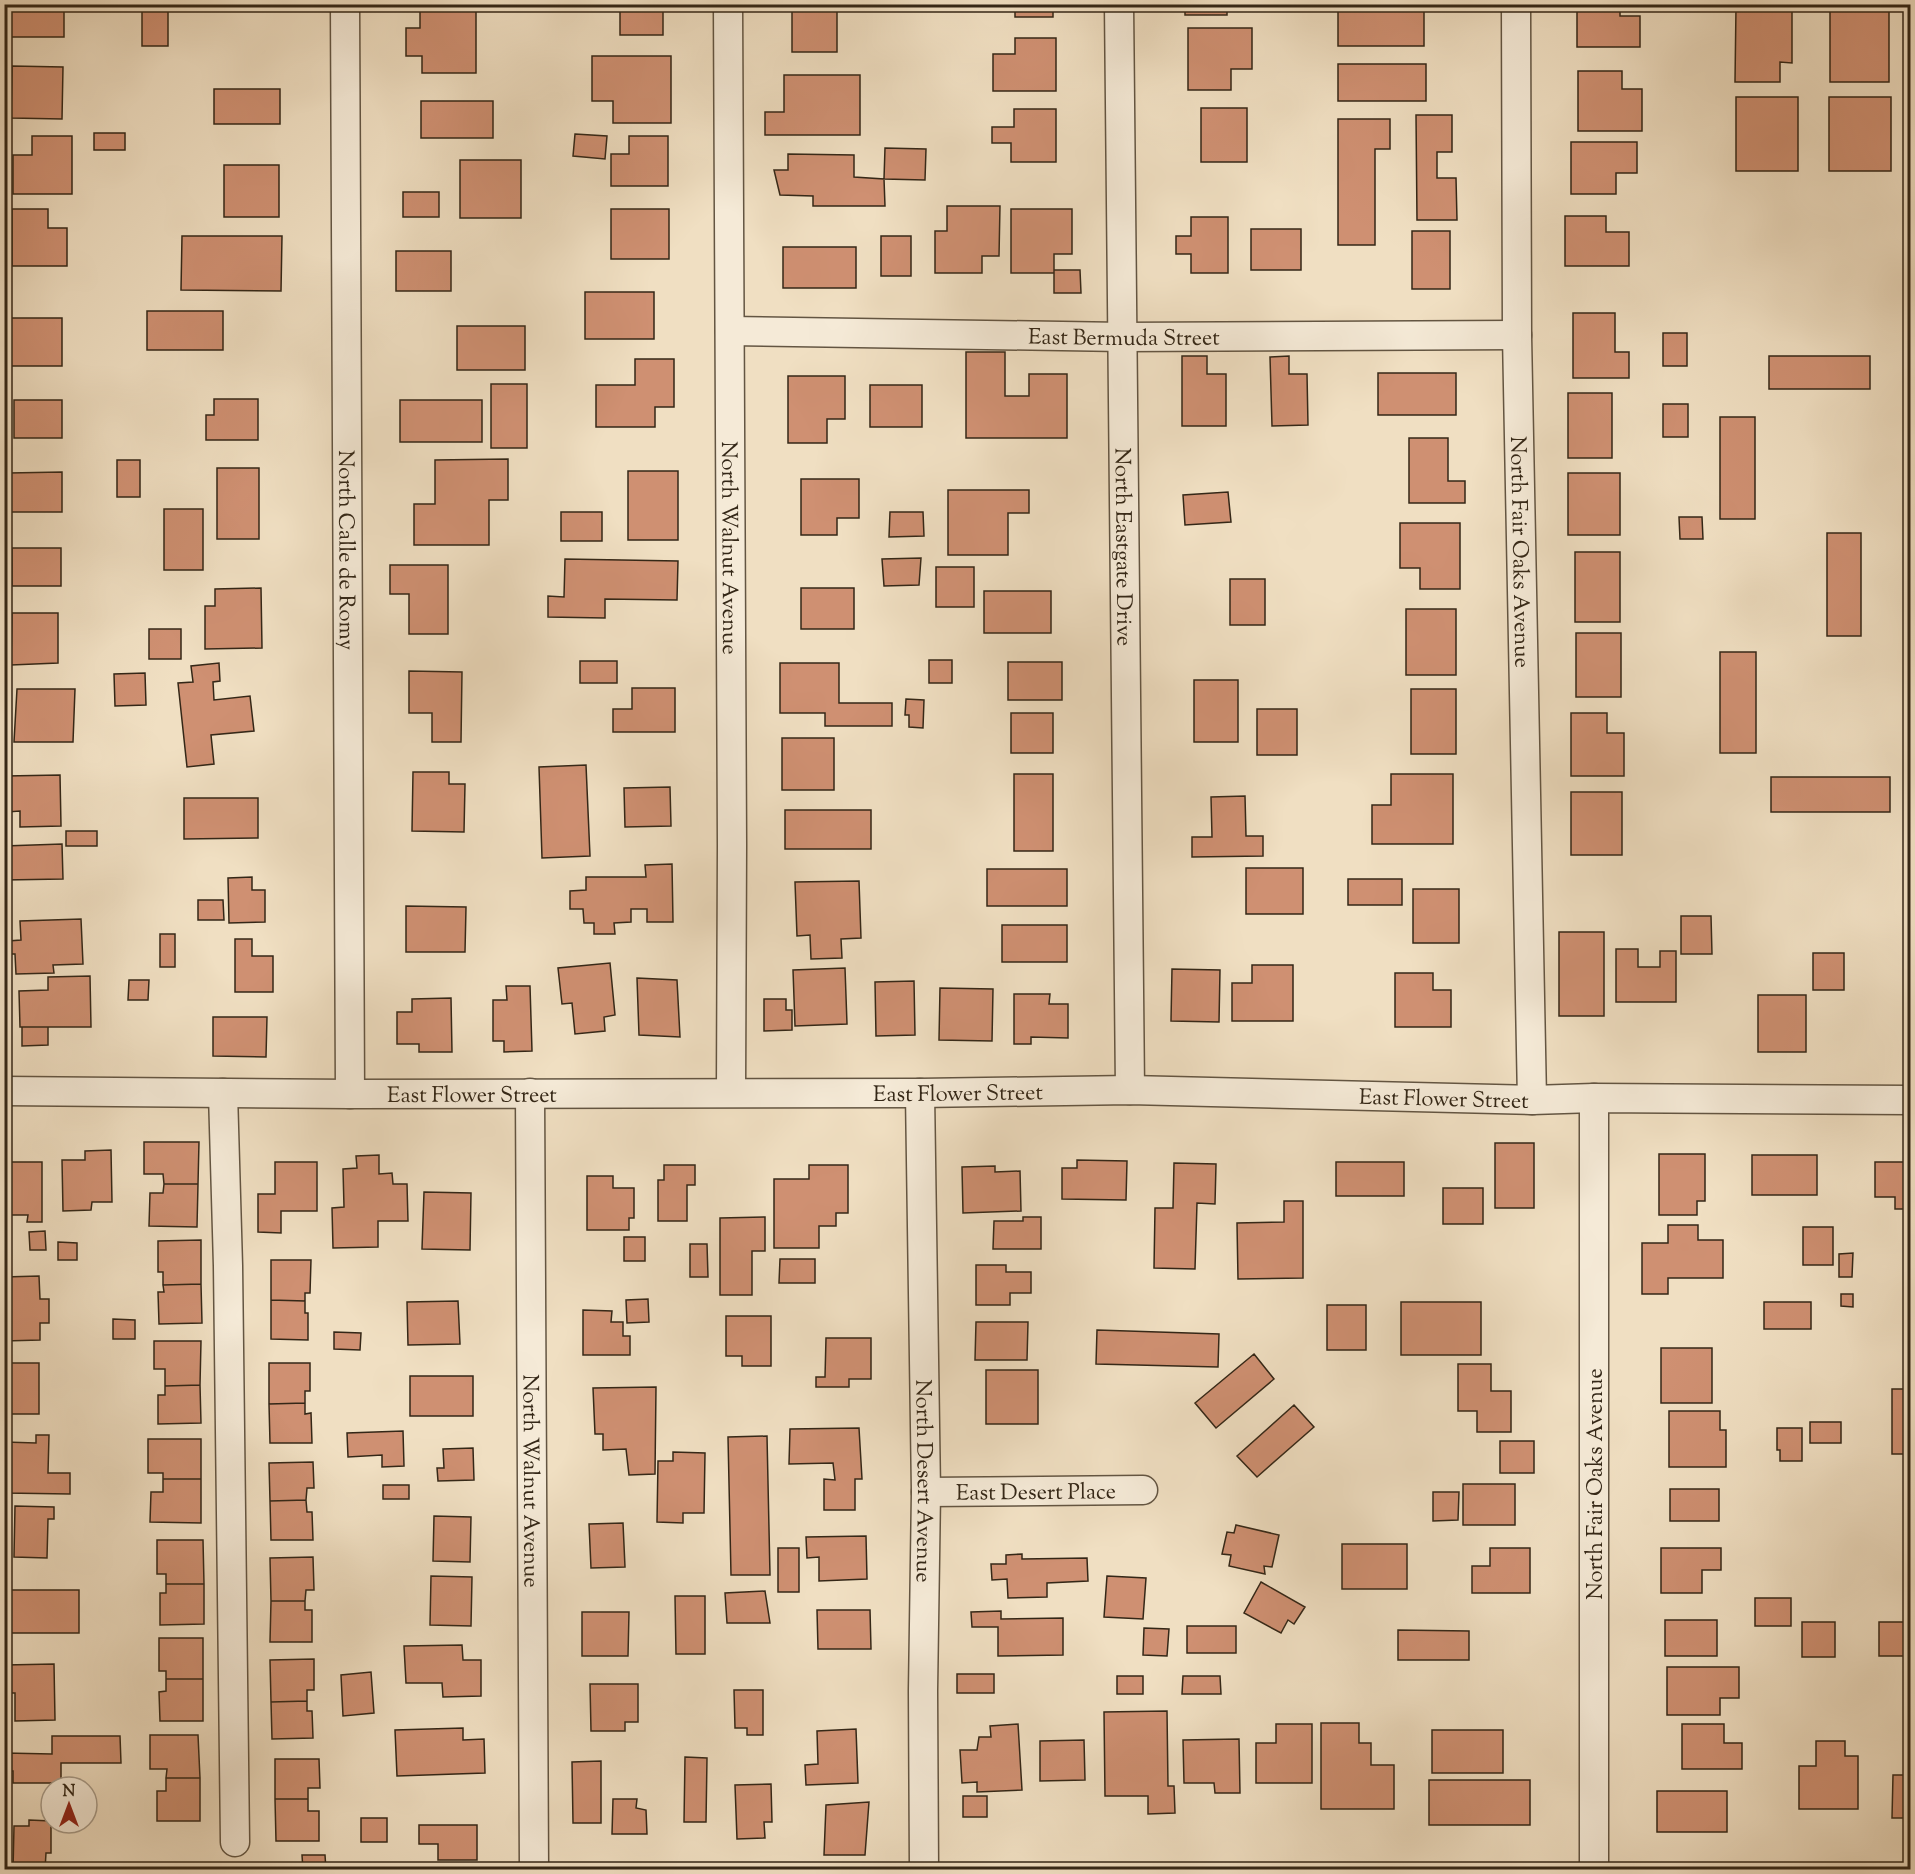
<svg xmlns="http://www.w3.org/2000/svg" width="1915" height="1874" viewBox="0 0 1915 1874" font-family="'Sorts Mill Goudy',serif">
  <rect width="100%" height="100%" fill="#f0dfc2"/>
  <filter id="stains"><feTurbulence type="fractalNoise" baseFrequency=".00333" numOctaves="4"/><feColorMatrix values="0 0 0 0 .2 0 0 0 0 .09 0 0 0 0 .02 0 0 0 .5 -.17"/></filter>
  <radialGradient id="worn" r=".72"><stop offset=".6" stop-color="#630" stop-opacity="0"/><stop offset="1" stop-color="#630" stop-opacity=".3"/></radialGradient>
  <!-- building -->
  <path fill="#cf9072" stroke="#342717" stroke-width="1.5" d="M5,4H64V37H5Z
    M142,4H168V46H142Z
    M620,4H663V35H620Z
    M792,4H837V52H792Z
    M1015,4H1053V17H1015Z
    M1185,4H1227V15H1185Z
    M1577,4H1620V16H1640V47H1577Z
    M1736,7L1792,8V63L1780,62V82H1735Z
    M1830,7H1889V82H1830Z
    M420,11H476V73H422V56H406V28H420Z
    M1338,11H1424V46H1338Z
    M1188,28H1252V69H1231V90H1188Z
    M1015,38H1056V91H993V54H1015Z
    M592,56H671V123H613V101H592Z
    M1338,64H1426V101H1338Z
    M12,66L63,67L62,119L11,118Z
    M1578,71H1622V89H1642V131H1578Z
    M784,75H860V135H765V112H784Z
    M214,89H280V124H214Z
    M1736,97H1798V171H1736Z
    M1829,97H1891V171H1829Z
    M421,101H493V138H421Z
    M1201,108H1247V162H1201Z
    M1014,109H1056V162H1011V143H992V127H1014Z
    M1416,115H1452V152H1437V178H1456L1457,220H1417Z
    M1338,119H1390V149H1375V245H1338Z
    M94,133H125V150H94Z
    M575,134L607,136L605,159L573,156Z
    M32,136H72V194H13V155H32Z
    M629,136H668V186H611V154H629Z
    M1571,142H1637V173H1616V194H1571Z
    M885,148L926,149L925,180L884,179Z
    M788,154L854,155V177L884,179L885,206H813V196L780,195L774,170H788Z
    M460,160H521V218H460Z
    M224,165H279V217H224Z
    M403,192H439V217H403Z
    M947,206H1000L999,256H982V273H935V231H947Z
    M12,209H48V228H67V266H12Z
    M611,209H669V259H611Z
    M1011,209H1072V254H1054V273H1011Z
    M1565,216H1606V232H1629V266H1565Z
    M1191,217H1228V273H1191V254H1176V236H1191Z
    M1251,229H1301V270H1251Z
    M1412,231H1450V289H1412Z
    M182,236H282L281,291L181,290Z
    M881,236H911V276H881Z
    M783,247H856V288H783Z
    M396,251H451V291H396Z
    M1054,270H1080L1081,293H1054Z
    M585,292H654V339H585Z
    M147,311H223V350H147Z
    M1573,313H1615V352H1629V378H1573Z
    M6,318H62V366H6Z
    M457,326H525V370H457Z
    M1663,333H1687V366H1663Z
    M966,352H1005V396H1029V374H1067V438H966Z
    M1182,356H1207V374H1226V426H1182Z
    M1289,356V374H1307L1308,425L1272,426L1270,357Z
    M1769,356H1870V389H1769Z
    M635,359H674V407H655V427H596V385H635Z
    M1378,373H1456V415H1378Z
    M788,376H845V419H827V443H788Z
    M491,384H527V448H491Z
    M870,385H922V427H870Z
    M1568,393H1612V458H1568Z
    M214,399H258V440H206V415H214Z
    M14,400H62V438H14Z
    M400,400H482V442H400Z
    M1663,404H1688V437H1663Z
    M1720,417H1755V519H1720Z
    M1409,438H1448V481H1465V503H1409Z
    M508,459V500H489V545H414V504H435V460Z
    M117,460H140V497H117Z
    M217,468H259V539H217Z
    M628,471H678V540H628Z
    M62,472V512H9V473Z
    M1568,473H1620V535H1568Z
    M801,479H859V518H837V535H801Z
    M948,490H1029V513H1008V555H948Z
    M1228,492L1231,522L1185,525L1183,495Z
    M164,509H203V570H164Z
    M561,512H602V541H561Z
    M890,512H923L924,536L889,537Z
    M1679,517H1702L1703,539H1680Z
    M1400,523H1460V589H1420V568H1400Z
    M1827,533H1861V636H1827Z
    M12,548H61V586H12Z
    M1575,552H1620V622H1575Z
    M921,558L919,585L884,586L882,559Z
    M565,559L678,561L677,600L605,599V618L548,617V596L564,597Z
    M390,565H448V634H409V594H390Z
    M936,567H974V607H936Z
    M1230,579H1265V625H1230Z
    M261,588L262,648L205,649V606H215V589Z
    M801,588H854V629H801Z
    M984,591H1051V633H984Z
    M1406,609H1456V675H1406Z
    M12,613H58V663L11,665Z
    M149,629H181V659H149Z
    M1576,633H1621V697H1576Z
    M1720,652H1756V753H1720Z
    M929,660H952V683H929Z
    M580,661H617V683H580Z
    M1008,662H1062V700H1008Z
    M219,663L220,681L213,682L214,700L250,696L254,731L211,735L214,764L187,767L178,683L193,682L191,666Z
    M780,663H839V703H892V726H825V713H780Z
    M409,671L462,672L461,742H432V713H409Z
    M145,673L146,705L115,706L114,674Z
    M1194,680H1238V742H1194Z
    M632,688H675V732H613V709H632Z
    M17,689H75L73,742H14Z
    M1411,689H1456V754H1411Z
    M906,699L924,700L923,728L909,727V715H905Z
    M1257,709H1297V755H1257Z
    M1011,713H1053V753H1011Z
    M1571,713H1607V733H1624V776H1571Z
    M782,738H834V790H782Z
    M586,765L590,856L542,858L539,767Z
    M413,772H449V784H465L464,832L412,831Z
    M1014,774H1053V851H1014Z
    M1391,774H1453V844H1372V805H1391Z
    M60,775L61,826L20,827V811L7,812L6,776Z
    M1771,777H1890V812H1771Z
    M670,787L671,826L625,827L624,788Z
    M1571,792H1622V855H1571Z
    M1245,796L1246,836H1263V856L1192,857V837H1212L1211,797Z
    M184,798H258V838L184,839Z
    M785,810H871V849H785Z
    M66,831H97V846H66Z
    M62,844L63,879L4,880V846Z
    M672,864L673,922H647V909H631V922L614,923L615,934H594V923H584L583,909H570V891L586,890V877H646L645,865Z
    M1246,868H1303V914H1246Z
    M987,869H1067V906H987Z
    M252,877V890H265V922L229,923L228,878Z
    M1348,879H1402V905H1348Z
    M859,881L861,938L841,939L842,958L811,959L810,935L797,936L795,882Z
    M1413,889H1459V943H1413Z
    M198,900H223L224,920H198Z
    M406,906L466,907L465,952H406Z
    M1681,916H1711L1712,954H1681Z
    M81,919L83,964L53,965L54,973L16,974L15,954H9L8,941L21,940L20,921Z
    M1002,925H1067V962H1002Z
    M1559,932H1604V1016H1559Z
    M160,934H175V967H160Z
    M235,939H252V956H273V992H235Z
    M1616,949H1638V967H1660V951H1676V1002H1616Z
    M1813,953H1844V990H1813Z
    M610,963L615,1015L604,1017L605,1031L575,1034L572,1003L562,1004L558,968Z
    M1252,965H1293V1021H1232V983H1252Z
    M845,968L847,1024L795,1026L793,970Z
    M1172,969L1220,970L1219,1022L1171,1021Z
    M1395,973H1433V990H1451V1027H1395Z
    M90,976L91,1027H20L19,991L48,990V977Z
    M637,978L677,980L680,1037L639,1035Z
    M129,980H149L148,1000H128Z
    M914,981L915,1035L876,1036L875,982Z
    M506,986H530L532,1051L504,1052V1041H493V1000H507Z
    M940,988L993,989L992,1041L939,1040Z
    M1014,994H1050L1049,1004H1068V1038L1031,1037V1044H1014Z
    M1758,995H1806V1052H1758Z
    M451,998L452,1052H419V1044H397V1012H412V999Z
    M764,999H786V1010H792V1030L764,1031Z
    M213,1017H267L266,1057L213,1056Z
    M22,1027H48V1045L22,1046Z
    M144,1142H199L198,1184H164L163,1174H144Z
    M1495,1143H1534V1208H1495Z
    M111,1150L112,1202H92L91,1210L63,1211L62,1160H85V1151Z
    M1659,1154H1705V1201H1697V1215H1659Z
    M379,1155V1174L392,1173L393,1184H407L408,1221H378V1247L333,1248L332,1208L344,1207L343,1169L357,1168L356,1156Z
    M1752,1155H1817V1195H1752Z
    M1077,1160L1127,1161L1126,1200L1062,1199V1168H1077Z
    M11,1162H42V1222H27L28,1215H10Z
    M275,1162H317V1211H281V1233L258,1232V1194H275Z
    M1336,1162H1404V1196H1336Z
    M1875,1162H1910V1209H1895V1197H1875Z
    M1174,1163L1216,1164L1215,1204L1197,1203L1195,1269L1154,1268L1155,1208H1173Z
    M664,1165H695V1185H687V1221H658V1180H664Z
    M809,1165H848V1213H836V1226H819V1248H774V1179H809Z
    M995,1166V1172L1020,1171L1021,1211L963,1213L962,1167Z
    M587,1176H613V1188H634V1218H629V1230H587Z
    M164,1184H198L197,1227L149,1226L150,1193H163Z
    M1443,1188H1483V1224H1443Z
    M424,1192L471,1193L470,1250L422,1249Z
    M1284,1201H1303V1278L1238,1279L1237,1223L1284,1222Z
    M765,1217V1251H752V1295H720V1218Z
    M1023,1217H1041V1249H993L994,1221H1023Z
    M1668,1225H1698V1240H1723V1278H1668V1294H1642V1243H1668Z
    M1803,1227H1833V1265H1803Z
    M45,1231L46,1250H30L29,1232Z
    M624,1237H645V1261H624Z
    M201,1240V1284L163,1285V1272H158V1241Z
    M58,1242L77,1243V1260H58Z
    M690,1244H707L708,1277H690Z
    M1853,1253L1852,1277H1839V1254Z
    M780,1259H815V1283H779Z
    M271,1260H311L310,1293H305V1301L271,1300Z
    M976,1265H1006V1272H1031V1293H1010V1305H976Z
    M39,1276L40,1299H49V1323H40V1340L4,1341V1277Z
    M201,1284L202,1323L159,1324L158,1292H164L163,1285Z
    M1841,1294H1853V1307L1841,1306Z
    M648,1299L649,1322L627,1323L626,1300Z
    M271,1300L305,1301V1313H308V1340L271,1339Z
    M458,1301L460,1344L408,1345L407,1302Z
    M1401,1302H1481V1355H1401Z
    M1764,1302H1811V1329H1764Z
    M1327,1305H1366V1350H1327Z
    M583,1310L612,1311L611,1322H623V1336H630V1355H583Z
    M726,1316H771V1366H742V1356H726Z
    M113,1319L135,1320V1339H113Z
    M976,1322H1028L1027,1360H975Z
    M1097,1330L1219,1334L1218,1367L1096,1364Z
    M334,1332L361,1333L360,1350L334,1349Z
    M826,1338H871V1379H849V1387H816V1377H825Z
    M154,1341H201L200,1385L165,1386V1369H154Z
    M1661,1348H1712V1403H1661Z
    M1254,1354L1274,1379L1216,1428L1195,1403Z
    M11,1363H39V1414H11Z
    M269,1363H310V1391H305V1403L269,1404Z
    M1458,1364H1491V1391H1511V1432H1477V1411H1458Z
    M986,1370H1038V1424H986Z
    M410,1376H473V1416H410Z
    M200,1385L201,1423L158,1424V1395H165V1386Z
    M656,1387L655,1474L629,1475L626,1449L603,1450V1434H595L593,1388Z
    M1892,1389H1910V1454H1892Z
    M305,1403V1414L311,1413L312,1443H270L269,1404Z
    M1294,1405L1314,1427L1257,1477L1237,1456Z
    M1669,1411H1720V1430H1726V1467H1669Z
    M1810,1422H1841V1443H1810Z
    M859,1428L862,1479H855V1510H824V1479L835,1480L833,1463L789,1464L790,1429Z
    M1777,1428H1802V1461H1780V1450H1777Z
    M403,1431L404,1466L382,1467V1455L348,1457L347,1433Z
    M36,1435H49L48,1473H70V1494L4,1493L5,1442L36,1443Z
    M767,1436L770,1575H731L728,1437Z
    M148,1439H201V1479H163V1473H148Z
    M1500,1441H1534V1473H1500Z
    M473,1448L474,1480L438,1481L437,1468H444L443,1449Z
    M673,1452L705,1453L704,1513H683V1523L657,1522L658,1461H673Z
    M313,1462L314,1488H307L306,1500L270,1501L269,1463Z
    M163,1479H201V1523L150,1522L151,1492H163Z
    M1463,1484H1515V1525H1463Z
    M383,1485H409V1499H383Z
    M1670,1489H1719V1521H1670Z
    M1433,1492H1459L1458,1520L1433,1521Z
    M306,1500L307,1512H312L313,1540H271L270,1501Z
    M15,1506L54,1507V1519H48L47,1558L14,1557Z
    M434,1516L471,1517L470,1562L433,1561Z
    M623,1523L625,1567L591,1568L589,1524Z
    M1236,1525L1279,1535L1272,1567L1264,1566L1265,1574L1229,1566L1231,1555L1222,1554L1227,1532L1234,1533Z
    M866,1536L867,1579L819,1581V1557L807,1558L806,1537Z
    M157,1540H203L204,1584H166V1574H157Z
    M1342,1544H1407V1589H1342Z
    M778,1548H799V1592H778Z
    M1490,1548H1530V1593H1472V1566H1490Z
    M1661,1548H1721V1570H1702V1593H1661Z
    M1022,1554V1559L1087,1558L1088,1581L1047,1583V1597L1008,1598L1007,1579L992,1580L991,1564H1006V1555Z
    M313,1557L314,1590H306L305,1601H271L270,1558Z
    M431,1576L472,1577L471,1626L430,1625Z
    M1107,1576L1146,1578L1143,1619L1104,1617Z
    M1261,1582L1305,1607L1294,1624L1288,1620L1281,1633L1244,1613Z
    M166,1584H204V1624L160,1625V1593H166Z
    M10,1590H79V1633H10Z
    M765,1591L770,1623H727L725,1593Z
    M675,1596H705V1654H676Z
    M1755,1598H1791V1626H1755Z
    M271,1601H305V1610H312V1642H270Z
    M817,1610H870L871,1649H818Z
    M1001,1611V1619L1063,1618V1655L998,1656V1627H972L971,1612Z
    M582,1612H629L628,1656H582Z
    M1665,1620H1717V1656H1665Z
    M1802,1622H1835V1657H1802Z
    M1879,1622H1910V1656H1879Z
    M1187,1626H1236V1653H1187Z
    M1144,1628L1169,1629L1167,1656L1143,1655Z
    M1398,1630L1469,1631V1660H1398Z
    M159,1638H203V1679H166V1671H159Z
    M462,1645L463,1660H481V1696L443,1697L442,1683H406L404,1646Z
    M314,1659V1690H307V1701L271,1702L270,1660Z
    M54,1664L55,1720L15,1721V1693H6L5,1665Z
    M1667,1667H1739V1698H1720V1715H1667Z
    M371,1672L374,1713L343,1716L341,1675Z
    M957,1674H994V1693H957Z
    M1117,1676H1143V1694H1117Z
    M1183,1676H1220L1221,1694H1182Z
    M166,1679H203V1721H160L159,1692L166,1691Z
    M590,1684H638V1722H625V1731H591Z
    M734,1690H763V1735H747V1728H735Z
    M307,1701V1711H312L313,1738L272,1739L271,1702Z
    M1167,1711L1168,1786H1174L1175,1813L1148,1814V1796H1105L1104,1712Z
    M1321,1723H1359V1743H1371V1765H1394V1809H1321Z
    M1018,1724L1022,1790L977,1792V1782L962,1783L960,1750H977L979,1737H991L990,1726Z
    M1276,1724H1312V1783H1256V1743H1276Z
    M1682,1724H1724V1743H1742V1769H1682Z
    M463,1728V1740L484,1739L485,1773L397,1776L395,1730Z
    M856,1729L858,1783L806,1785L805,1765L818,1764L817,1731Z
    M1432,1730H1503V1773H1432Z
    M150,1735H198L200,1778H166L167,1769H150Z
    M52,1736H120L121,1763H61V1783H13V1771H5V1753L52,1754Z
    M1239,1739L1240,1793H1215L1214,1783H1184L1183,1740Z
    M1084,1740L1085,1780L1040,1781V1741Z
    M1816,1741H1845V1756H1858V1809H1799V1766H1816Z
    M685,1757L707,1758L706,1822H684Z
    M275,1759H319L320,1788H308V1799H275Z
    M601,1761V1823H573L572,1762Z
    M1893,1775H1910V1818H1892Z
    M166,1778H200V1821H157V1791H166Z
    M1429,1780H1530V1825H1429Z
    M771,1784L772,1822H764L765,1838L737,1839L735,1785Z
    M1657,1791H1727V1832H1657Z
    M963,1796H987V1817H963Z
    M275,1799H308V1811H319V1841H276Z
    M613,1799H637L636,1808L646,1810L647,1834H612Z
    M869,1802L865,1855H824L826,1805Z
    M361,1818H387V1842H361Z
    M29,1820L51,1821V1853H46L45,1870H13L14,1826H29Z
    M419,1825H477V1860H438V1844H419Z
    M302,1855H325L326,1870H303Z
    M82,1864V1870H48V1865Z"/>
  <g fill="none" stroke-linecap="round" stroke-linejoin="round">
    <!-- street casing -->
    <g stroke="#635542" stroke-width="31">
      <g id="street">
        <path id="s1" d="M345,4L350,1094"/>
        <path id="s2" d="M728,4L732,845L731,1092"/>
        <path id="s3" d="M1119,4L1130,1090"/>
        <path id="s4" d="M1516,4L1517,335L1532,1100"/>
        <path id="s5" d="M730,331L1123,337L1517,335"/>
        <path id="s6" d="M4,1091L350,1094L920,1093L1130,1090L1532,1100L1594,1098L1910,1100"/>
        <path d="M223,1093L228,1266L235,1842"/>
        <path id="s7" d="M530,1093L534,1870"/>
        <path id="s8" d="M920,1093L926,1492L923,1691L924,1870"/>
        <path d="M1594,1098V1870"/>
        <path id="s9" d="M926,1492L1143,1490"/>
      </g>
    </g>
    <!-- street -->
    <use href="#street" stroke="#f5ead7" stroke-width="28"/>
  </g>
  <g text-anchor="middle" stroke-width="6" stroke-linejoin="round" paint-order="stroke">
    <!-- street labels -->
    <g font-size="22" fill="#342717" stroke="#f5ead7">
      <text dy="8" stroke="none"><textPath href="#s5" startOffset="394">East Bermuda Street</textPath></text>
      <text dy="8" stroke="none"><textPath href="#s3" startOffset="543">North Eastgate Drive</textPath></text>
      <text dy="8" stroke="none"><textPath href="#s2" startOffset="544">North Walnut Avenue</textPath></text>
      <text dy="8" stroke="none"><textPath href="#s1" startOffset="546">North Calle de Romy</textPath></text>
      <text dy="8" stroke="none"><textPath href="#s4" startOffset="548">North Fair Oaks Avenue</textPath></text>
      <text dy="8" stroke="none"><textPath href="#s6" startOffset="954">East Flower Street</textPath></text>
      <text dy="8" stroke="none"><textPath href="#s6" startOffset="468">East Flower Street</textPath></text>
      <text dy="8" stroke="none"><textPath href="#s6" startOffset="1440">East Flower Street</textPath></text>
      <text dy="8" stroke="none"><textPath href="#s7" startOffset="388">North Walnut Avenue</textPath></text>
      <text dy="8" stroke="none"><textPath href="#s8" startOffset="388">North Desert Avenue</textPath></text>
      <text transform="translate(1594 1484) rotate(-90)" y="8">North Fair Oaks Avenue</text>
      <text dy="8" stroke="none"><textPath href="#s9" startOffset="110">East Desert Place</textPath></text>
    </g>
  </g>
  <!-- margin -->
  <rect width="1915" height="1874" fill="none" stroke="#f0dfc2" stroke-width="24"/>
  <rect x="6" y="6" width="1903" height="1862" fill="none" stroke="#342717" stroke-width="3"/>
  <rect x="12" y="12" width="1891" height="1850" fill="none" stroke="#342717" stroke-width="1.5"/>
  <!-- north arrow -->
  <g transform="translate(69 1805)"><circle r="28" fill="#f5ead7" stroke="#a89c8a" stroke-width="1.5"/>
  <path d="M0-4.5L10 22L0 15L-10 22Z" fill="#8f2418"/>
  <text y="-9" font-size="16" font-weight="bold" text-anchor="middle" fill="#342717">N</text>
  </g>
  <rect width="100%" height="100%" filter="url(#stains)"/>
  <rect width="100%" height="100%" fill="url(#worn)"/>
</svg>
